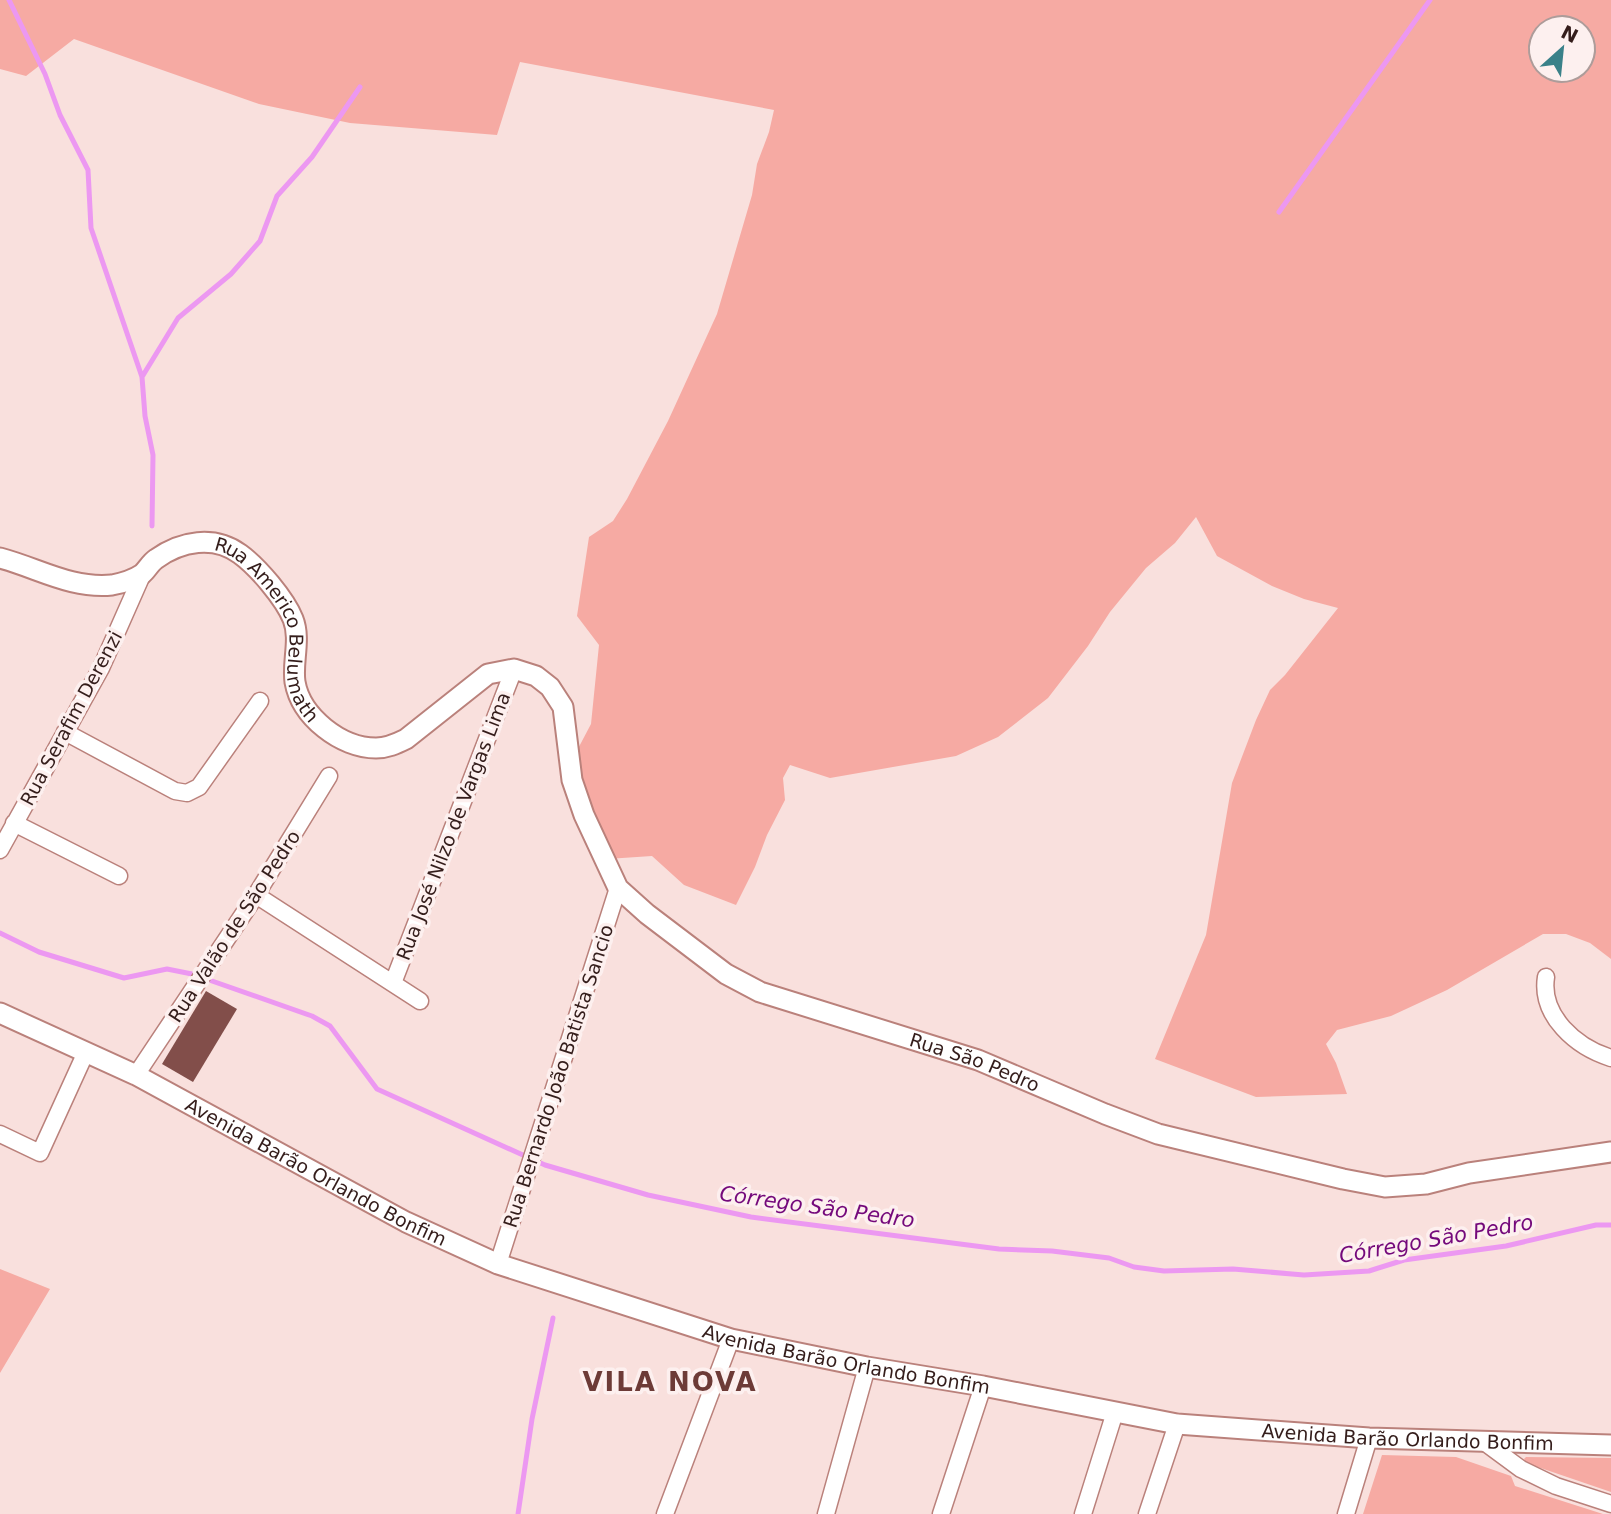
<svg xmlns="http://www.w3.org/2000/svg" width="1611" height="1514" viewBox="0 0 1611 1514" font-family="'DejaVu Sans',sans-serif">
  <rect width="100%" height="100%" fill="#f9e0dd"/>
  <!-- green -->
  <path fill="#f6aaa3" fill-rule="evenodd" d="M0,0H1611V959L1590,943L1566,934H1543L1447,990L1391,1016L1337,1030L1326,1044L1336,1063L1347,1094L1256,1097L1155,1059L1206,935L1232,783L1256,720L1270,690L1285,675L1338,608L1304,599L1272,586L1217,556L1196,517L1175,543L1146,568L1110,612L1088,646L1048,698L998,737L956,756L830,778L790,765L783,778L785,800L767,835L755,867L736,905L684,885L652,856L607,859L572,760L591,724L599,645L577,616L589,537L613,521L627,499L668,421L717,314L752,195L757,164L769,132L774,110L520,62L497,135L350,123L259,104L74,39L26,76L0,69ZM1541,28H1583V70H1541Z
    M0,1269L50,1289L0,1373Z
    M1382,1455L1456,1457L1511,1476L1515,1486L1603,1514H1363Z
    M1526,1457L1611,1458V1492L1526,1463L1524,1459Z"/>
  <g fill="none" stroke-linecap="round" stroke-linejoin="round">
    <!-- stream -->
    <path stroke="#ec98f1" stroke-width="5" d="M9,0L45,74L60,115L88,170L91,228L142,377L145,416L153,455L152,526
      M1279,212L1430,0
      M142,377L178,318L231,274L260,241L277,196L312,157L360,87
      M0,933L39,952L124,978L167,969L192,974L312,1016L330,1026L377,1089L545,1165L648,1195L751,1217L999,1249L1052,1251L1109,1258L1134,1267L1164,1271L1233,1269L1304,1275L1369,1271L1404,1260L1506,1246L1596,1225H1611
      M518,1514L532,1419L553,1318"/>
  </g>
  <!-- building -->
  <path fill="#824e4a" d="M206,991L237,1009L193,1082L162,1064Z"/>
  <g fill="none" stroke-linecap="round" stroke-linejoin="round">
    <!-- minor casing -->
    <g stroke="#ba817b" stroke-width="19">
      <path id="minor" d="M65,732L175,791L187,793L199,787L260,701
        M14,823L119,876
        M0,850L101,668L143,573
        M256,895L420,1001
        M1546,977C1540,1016 1576,1047 1611,1058
        M393,983L514,669
        M136,1075L256,895L329,776
        M0,1134L40,1153L86,1052
        M498,1264L618,888
        M1483,1441L1521,1469L1556,1486L1611,1504
        M665,1514L731,1339
        M826,1514L867,1367
        M941,1514L983,1386
        M1083,1514L1115,1412
        M1147,1514L1177,1424
        M1346,1514L1369,1438"/>
    </g>
    <!-- tertiary casing -->
    <g stroke="#ba817b" stroke-width="23">
      <g id="tertiary">
        <path id="s1" d="M0,558C38,568 71,589 112,585C123,583 133,580 142,574C147,570 150,563 156,559C181,541 214,535 240,554C258,567 285,599 293,619C301,639 292,662 295,682C301,717 341,748 376,748C387,748 396,744 406,739L488,674L514,669L536,676L550,687L563,707L572,780L584,815L618,888L647,914L726,974L760,992L978,1060L1105,1114L1158,1134L1343,1179L1385,1187L1426,1184L1469,1173L1611,1152"/>
        <path id="s2" d="M0,1013L136,1075L406,1222L498,1264L731,1339L867,1367L983,1386L1177,1424L1369,1438L1611,1445"/>
      </g>
    </g>
    <!-- minor -->
    <use href="#minor" stroke="#fff" stroke-width="16"/>
    <!-- tertiary -->
    <use href="#tertiary" stroke="#fff" stroke-width="19"/>
  </g>
  <g text-anchor="middle" stroke-width="7" stroke-linejoin="round" paint-order="stroke">
    <!-- street labels -->
    <g font-size="19" fill="#341d1b" stroke="#fdf0ef">
      <text dy="7" stroke="none"><textPath href="#s1" startOffset="341">Rua Americo Belumath</textPath></text>
      <text transform="translate(71 718) rotate(-62)" y="7">Rua Serafim Derenzi</text>
      <text transform="translate(453 826) rotate(-69)" y="7">Rua José Nilzo de Vargas Lima</text>
      <text transform="translate(234 926) rotate(-57)" y="7">Rua Valão de São Pedro</text>
      <text dy="7" stroke="none"><textPath href="#s1" startOffset="1340">Rua São Pedro</textPath></text>
      <text transform="translate(558 1076) rotate(-72)" y="7">Rua Bernardo João Batista Sancio</text>
      <text dy="7" stroke="none"><textPath href="#s2" startOffset="354">Avenida Barão Orlando Bonfim</textPath></text>
      <text dy="7" stroke="none"><textPath href="#s2" startOffset="920">Avenida Barão Orlando Bonfim</textPath></text>
      <text dy="7" stroke="none"><textPath href="#s2" startOffset="1488">Avenida Barão Orlando Bonfim</textPath></text>
    </g>
    <!-- water labels -->
    <g font-size="21" font-style="italic" fill="#74097b" stroke="#fdf0ef">
      <text transform="translate(817 1207) rotate(8)" y="7">Córrego São Pedro</text>
      <text transform="translate(1436 1239) rotate(-10)" y="7">Córrego São Pedro</text>
    </g>
    <!-- district labels -->
    <g font-size="26" font-weight="bold" letter-spacing="2" fill="#6d3b37" stroke="#fdf0ef">
      <text x="670" y="1391">VILA NOVA</text>
    </g>
  </g>
  <!-- north arrow -->
  <g transform="translate(1562 49) rotate(27)"><circle r="33" fill="#fdf0ef" stroke="#ad9c9a" stroke-width="2"/>
  <path d="M0-5L12 26L0 18L-12 26Z" fill="#3a8189"/>
  <text y="-10" font-size="19" font-weight="bold" text-anchor="middle" fill="#341d1b">N</text>
  </g>
</svg>
